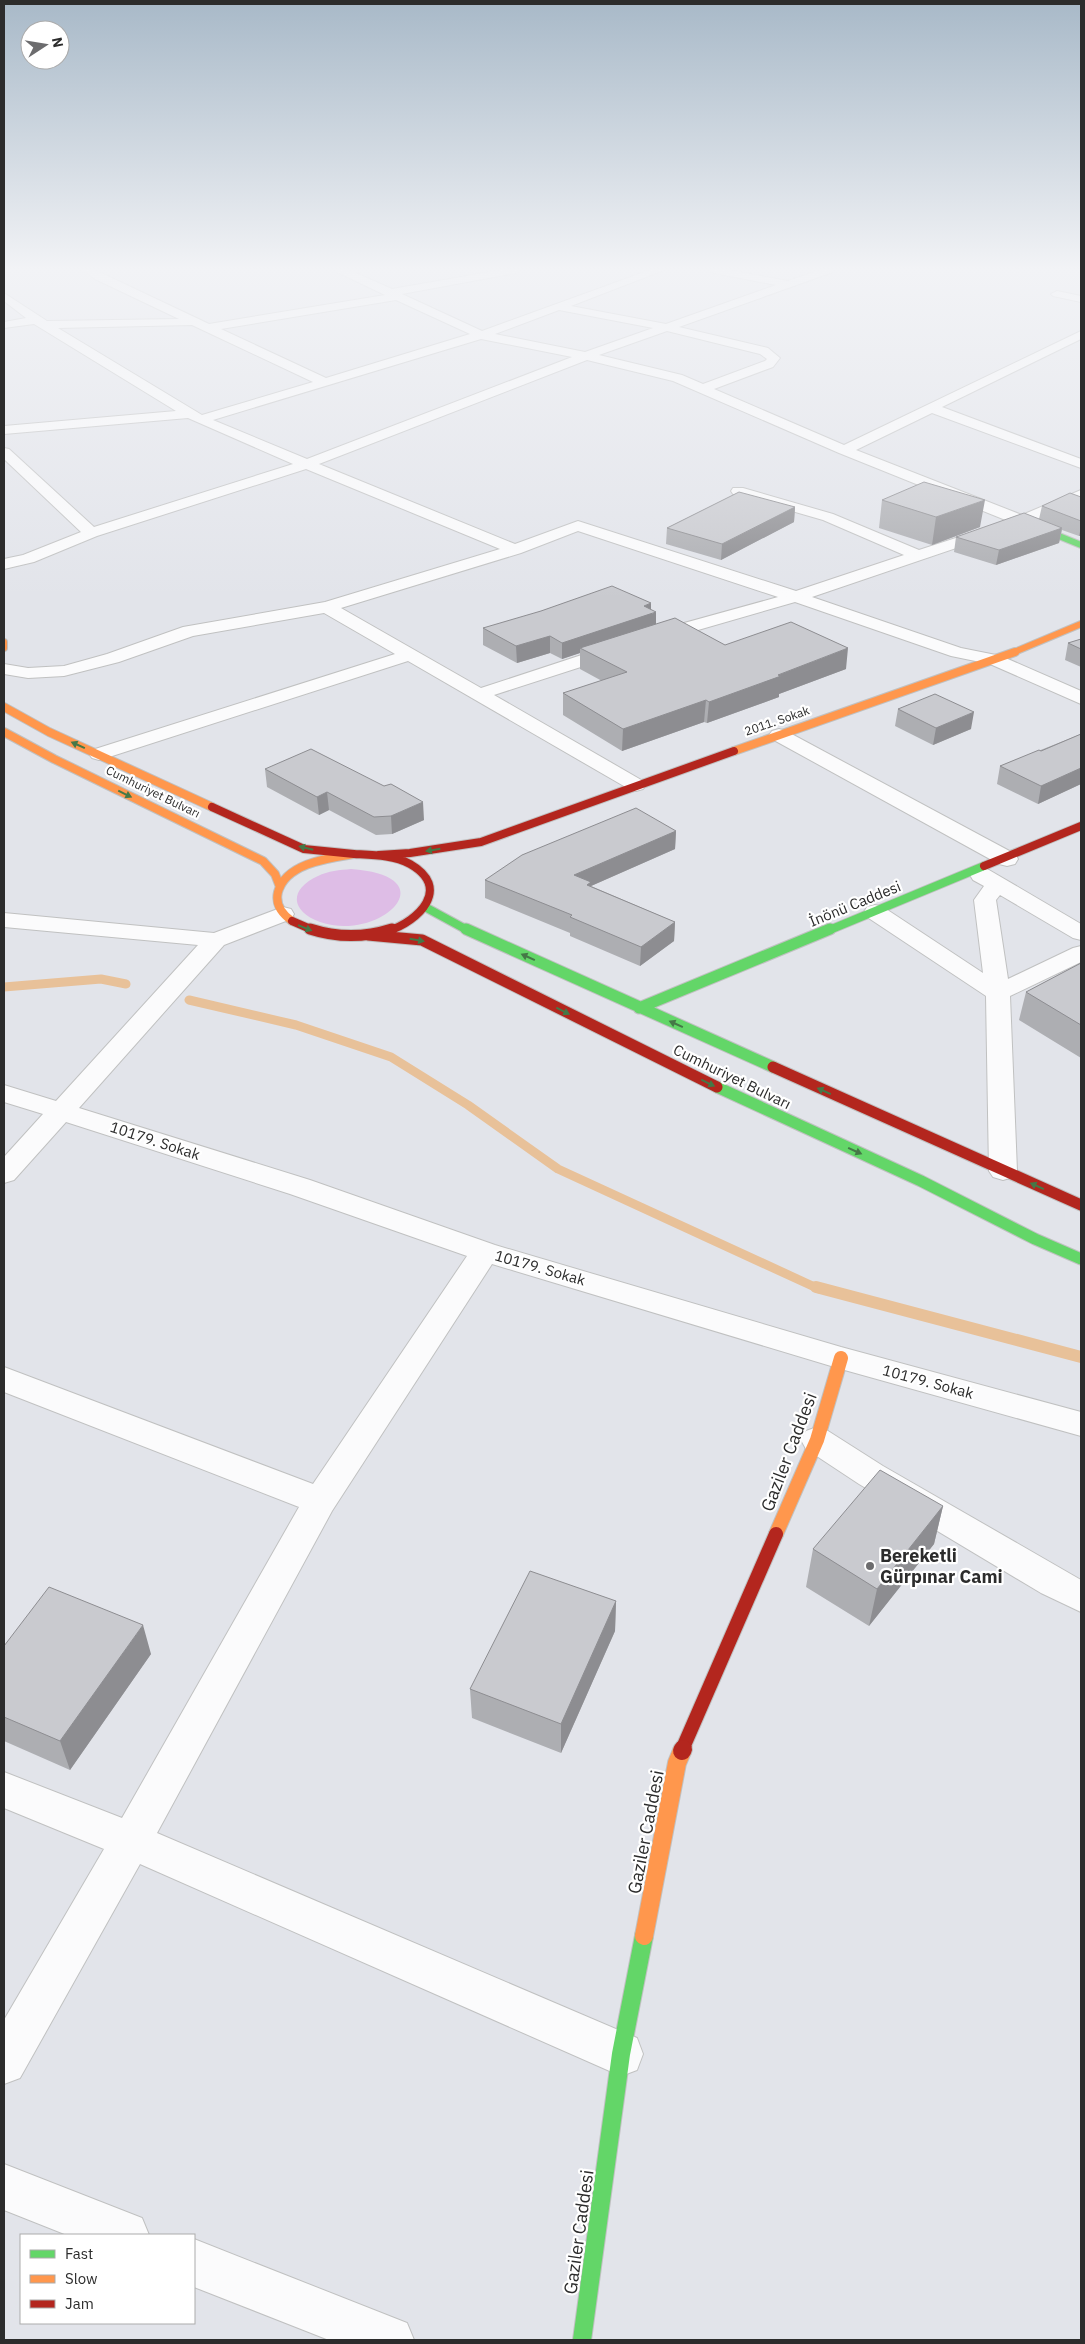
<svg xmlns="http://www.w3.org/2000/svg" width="1085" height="2344" viewBox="0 0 1085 2344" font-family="'IBM Plex Sans',sans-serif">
  <rect width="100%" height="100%" fill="#e2e4ea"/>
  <!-- green -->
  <path fill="#debde6" d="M351,869C450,876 380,943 320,922C290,911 289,889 318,876C328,871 340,870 351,869Z"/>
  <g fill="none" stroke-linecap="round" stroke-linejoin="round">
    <!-- stream-far1 -->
    <path stroke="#e8c199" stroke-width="9" d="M4,987L101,979L126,984
      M189,1000L296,1025L391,1057L468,1105L558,1169L819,1289"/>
    <!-- stream -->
    <path stroke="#e8c199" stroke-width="12" d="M816,1287L1081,1357"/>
    <!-- street casing -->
    <g stroke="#c0c1c1" stroke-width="2">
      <path id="street" d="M83,270H95L209,324L385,295L337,272L336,270H349L392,289L501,270H521L516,273L402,294L482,331L650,270H664L571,306L666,324L776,285L714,273L709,270H729L788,281L820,270H834L833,272L679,327L768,348L780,358L773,367L714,389L844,445L1081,331V339L942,407L1081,459V468L932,413L856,450L1022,515L1081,490V499L1027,524L812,597L961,648L1001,656L1081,691V704L990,664L951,656L795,602L660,641H648L645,637L648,633L778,597L578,531L521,553L341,608L481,688L609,646H621L624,650L621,654L494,695L643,781L646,785L643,789L636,791L629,789L408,661L106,758L99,760L92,758L89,754L92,750L395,654L324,613L193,636L119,662L64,676L28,678L4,674V664L28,668L64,666L107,654L183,627L325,602L500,549L306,469L97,536L34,562L4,569V559L23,555L81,532L4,459V448L9,449L94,527L293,464L188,418L4,434V426L176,411L34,324L4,328V322L26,318L4,301V293L47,321L179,319L95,279ZM396,300L470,334L326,378L221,329ZM559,310L653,328L585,352L495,334ZM192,325L313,382L202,415L58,328ZM667,331L760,354L767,359L765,361L703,384L682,375L599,355ZM481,339L572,357L307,459L213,420ZM587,360L673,381L839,453L1008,521L919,550L833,514L743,488H733L731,491L733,494L823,520L904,555L796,591L578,521L515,544L319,464Z
        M1057,291L1081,296V302L1053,296L1051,294Z
        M779,729L786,731L1015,854L1018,859L1015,864L1007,866L999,864L772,739L769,735L772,731Z
        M981,868L989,870L1081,924V940L1073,938L1000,895L996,900L1008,979L1073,948L1081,946V962L1010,996L1017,1171L1013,1177L1003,1180L993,1177L989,1171L986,996L867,917L864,912L867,907L875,905L883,907L983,973L974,900L984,886L973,880L970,875L973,870Z
        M283,907L291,909L294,914L291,919L224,945L79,1108L310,1180L495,1245L841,1347L1081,1412V1436L841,1369L492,1264L332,1511L157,1833L637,2038L643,2054L637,2070L621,2076L140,1864L20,2078L4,2084V2020L104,1849L4,1808V1772L122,1818L299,1507L4,1392V1367L313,1484L467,1256L290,1194L66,1122L14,1180L4,1183V1157L43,1114L4,1102V1085L56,1101L198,945L4,927V913L214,933Z
        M817,1427L828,1431L883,1466L1081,1580V1612L1041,1593L859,1484L806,1449L801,1440L806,1431Z
        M4,2164L142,2218L149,2235H67L4,2210Z
        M194,2239L407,2323L414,2340H329L194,2287Z"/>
    </g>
    <!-- fast-far3 casing -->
    <g stroke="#c0c1c1" stroke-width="8">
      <path id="fast-far3" d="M1027,523L1081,545"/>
    </g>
    <!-- fast-far2 casing -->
    <g stroke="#c0c1c1" stroke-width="10">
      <path id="fast-far2" d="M425,907L469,931
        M827,931L984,866"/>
    </g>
    <!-- fast-far1 casing -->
    <g stroke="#c0c1c1" stroke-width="13">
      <path id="fast-far1" d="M466,929L773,1067
        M639,1008L830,929
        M717,1087L921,1181L1035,1239L1081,1259"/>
    </g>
    <!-- fast casing -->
    <g stroke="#c0c1c1" stroke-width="20">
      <path id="fast" d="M582,2340L621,2054L644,1936"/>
    </g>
    <!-- slow-far3 casing -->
    <g stroke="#c0c1c1" stroke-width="8">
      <path id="slow-far3" d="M4,642V648
        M1012,653L1081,624"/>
    </g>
    <!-- slow-far2 casing -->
    <g stroke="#c0c1c1" stroke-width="10">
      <path id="slow-far2" d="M4,707L49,732L212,807
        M4,732L54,759L263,861L275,874L280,887
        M734,751L1015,652
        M292,921C282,914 275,904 278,892C286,863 329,858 354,854"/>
    </g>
    <!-- slow-far1 casing -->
    <g stroke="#c0c1c1" stroke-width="16">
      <path id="slow-far1" d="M776,1534L817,1440L841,1358"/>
    </g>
    <!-- slow casing -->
    <g stroke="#c0c1c1" stroke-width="20">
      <path id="slow" d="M644,1936L677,1763L682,1751"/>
    </g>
    <!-- jam-far3 casing -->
    <g stroke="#c0c1c1" stroke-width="10">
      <path id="jam-far3" d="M212,807L304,849L354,854
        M354,854C373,855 394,855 410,864C452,888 419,921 388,931
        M379,855L410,853L481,842L734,751
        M984,866L1081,826
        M292,921L315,931"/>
    </g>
    <!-- jam-far2 casing -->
    <g stroke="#c0c1c1" stroke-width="13">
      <path id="jam-far2" d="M310,929C338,938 364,938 392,929
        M368,935L422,940L717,1087
        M773,1067L1081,1205"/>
    </g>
    <!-- jam-far1 casing -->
    <g stroke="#c0c1c1" stroke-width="16">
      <path id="jam-far1" d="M682,1750L776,1534"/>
    </g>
    <!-- jam casing -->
    <g stroke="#c0c1c1" stroke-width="20">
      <path id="jam" d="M682,1751L683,1749"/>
    </g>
    <!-- street -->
    <use href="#street" fill="#fbfbfc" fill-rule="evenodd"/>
    <!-- fast-far3 -->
    <use href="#fast-far3" stroke="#63d668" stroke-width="6"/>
    <!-- fast-far2 -->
    <use href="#fast-far2" stroke="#63d668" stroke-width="8"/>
    <!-- fast-far1 -->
    <use href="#fast-far1" stroke="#63d668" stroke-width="11"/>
    <!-- fast -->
    <use href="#fast" stroke="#63d668" stroke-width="18"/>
    <!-- slow-far3 -->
    <use href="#slow-far3" stroke="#ff974d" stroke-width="6"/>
    <!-- slow-far2 -->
    <use href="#slow-far2" stroke="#ff974d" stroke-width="8"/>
    <!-- slow-far1 -->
    <use href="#slow-far1" stroke="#ff974d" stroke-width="14"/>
    <!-- slow -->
    <use href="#slow" stroke="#ff974d" stroke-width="18"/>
    <!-- jam-far3 -->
    <use href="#jam-far3" stroke="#b3261e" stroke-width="8"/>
    <!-- jam-far2 -->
    <use href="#jam-far2" stroke="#b3261e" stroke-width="11"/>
    <!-- jam-far1 -->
    <use href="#jam-far1" stroke="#b3261e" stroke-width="14"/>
    <!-- jam -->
    <use href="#jam" stroke="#b3261e" stroke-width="18"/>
  </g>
  <!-- wall -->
  <path fill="#adaeb2" d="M1081,497V536H1079L1062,530L1059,543L996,565L954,552L956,537L1039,519L1042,506Z
    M882,500L980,527L932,545L879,528Z
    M795,507L794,522L721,560L666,544L667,528Z
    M651,610L656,624L725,645L846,669L779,694V697L707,723L704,722L622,751L563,715V693L602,681L580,669V653L562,659L550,653L517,663L483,645V628Z
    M1081,639V667L1065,660L1068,643Z
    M898,709L971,729L933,745L895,726Z
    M1081,734V784L1038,804L997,784L1000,766Z
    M265,769L424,820L392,834L376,835L329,810L319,815L267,787Z
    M676,831L675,849L591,886L675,922L674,941L640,966L570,936V933L485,898V880Z
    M1081,963V1058L1019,1020L1026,992Z
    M943,1506L934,1544L869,1626L806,1587L813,1549Z
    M616,1601L615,1631L561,1753L472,1718L470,1689Z
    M4,1646L151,1654L70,1770L4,1741Z"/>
  <!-- shaded-wall -->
  <path fill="#8d8d91" d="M985,500L980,527L932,545L936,517Z
    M795,507L794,522L721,560L722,544Z
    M1081,527V536H1079Z
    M1062,528L1059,543L996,565L999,550Z
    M651,603V614L656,612V629L580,648V653L562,659V643Z
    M550,636V653L517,663L516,646Z
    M848,648L846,669L779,694V697L707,723L709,702Z
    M706,700L704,722L622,751L623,729Z
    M974,712L971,729L933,745L936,728Z
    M1081,768V784L1038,804L1041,786Z
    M327,792L329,810L319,815L317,797Z
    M423,802L424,820L392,834L391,816Z
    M676,831L675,849L591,886L590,901L574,875Z
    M675,922L674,941L640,966L641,947Z
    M943,1506L934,1544L869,1626L877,1589Z
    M616,1601L615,1631L561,1753V1724Z
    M143,1625L151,1654L70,1770L60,1741Z"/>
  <!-- building -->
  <path fill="#c9cacf" stroke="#8d8d91" d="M924,482L985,500L936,517L882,500Z
    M739,492L795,507L722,544L667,528Z
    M1070,493L1081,497V521L1042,506Z
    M1024,513L1062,528L999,550L956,537Z
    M612,586L651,603L644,606L656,612L562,643L550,636L516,646L483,628L541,611Z
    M675,618L725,645L791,622L848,648L778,675L781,676L709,702L706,700L623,729L563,693L627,672L580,648Z
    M1081,639V649L1068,643Z
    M935,694L974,712L936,728L898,709Z
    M1081,734V768L1041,786L1000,766L1039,750L1041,751Z
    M311,749L384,786L391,784L423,802L391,816L374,817L327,792L317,797L265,769Z
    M636,808L676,831L574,875L591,882L587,885L675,922L641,947L570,917L572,915L485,880L522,855Z
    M1081,963V1025L1026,992Z
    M880,1470L943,1506L877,1589L813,1549Z
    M530,1571L616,1601L561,1724L470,1689Z
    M49,1587L143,1625L60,1741L4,1717V1646Z"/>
  <!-- one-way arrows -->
  <defs><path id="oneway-solid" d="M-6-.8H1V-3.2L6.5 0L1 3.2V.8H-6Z" transform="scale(1.25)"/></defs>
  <g fill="#457847">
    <use href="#oneway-solid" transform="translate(78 745) rotate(-156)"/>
    <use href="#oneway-solid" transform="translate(125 794) rotate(26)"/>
    <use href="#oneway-solid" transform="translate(306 848) rotate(-166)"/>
    <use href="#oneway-solid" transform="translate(433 850) rotate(171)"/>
    <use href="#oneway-solid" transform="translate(305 928) rotate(22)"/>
    <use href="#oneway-solid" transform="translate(417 940) rotate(10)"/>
    <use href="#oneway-solid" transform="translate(528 957) rotate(-156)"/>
    <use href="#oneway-solid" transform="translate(563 1011) rotate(27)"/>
    <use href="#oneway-solid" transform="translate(676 1024) rotate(-156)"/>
    <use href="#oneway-solid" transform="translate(708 1083) rotate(26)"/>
    <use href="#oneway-solid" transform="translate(824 1091) rotate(-156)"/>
    <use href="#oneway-solid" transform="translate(855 1151) rotate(24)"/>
    <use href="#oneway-solid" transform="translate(1037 1186) rotate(-156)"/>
  </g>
  <!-- sky -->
  <linearGradient id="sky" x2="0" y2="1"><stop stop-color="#a8b9c8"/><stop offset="0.45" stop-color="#f2f3f6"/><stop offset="1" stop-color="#f2f3f6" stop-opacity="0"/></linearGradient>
  <rect width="1085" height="598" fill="url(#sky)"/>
  <!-- markers -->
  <circle fill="#6c6c6e" stroke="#fff" stroke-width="2" cx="870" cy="1566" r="5"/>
  <g text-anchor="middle" stroke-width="4.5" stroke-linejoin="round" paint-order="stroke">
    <!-- far-street labels -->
    <g font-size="12" fill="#2c2c2c" stroke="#fff">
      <text transform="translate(777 721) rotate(-19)" y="4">2011. Sokak</text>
      <text transform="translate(153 792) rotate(26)" y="4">Cumhuriyet Bulvarı</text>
    </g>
    <!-- street labels -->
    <g font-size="15" fill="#2c2c2c" stroke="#fff">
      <text transform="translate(855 904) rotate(-22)" y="5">İnönü Caddesi</text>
      <text transform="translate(732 1077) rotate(26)" y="5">Cumhuriyet Bulvarı</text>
      <text transform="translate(155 1141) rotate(18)" y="5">10179. Sokak</text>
      <text transform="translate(540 1268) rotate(16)" y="5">10179. Sokak</text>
      <text transform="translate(928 1382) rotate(15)" y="5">10179. Sokak</text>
    </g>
    <!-- near-street labels -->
    <g font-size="18" fill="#2c2c2c" stroke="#fff">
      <text transform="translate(789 1452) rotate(-69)" y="6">Gaziler Caddesi</text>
      <text transform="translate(646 1832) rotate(-79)" y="6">Gaziler Caddesi</text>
      <text transform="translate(579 2232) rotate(-82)" y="6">Gaziler Caddesi</text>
    </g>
    <!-- near-poi labels -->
    <g font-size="18" font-weight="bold" fill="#2c2c2c" stroke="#fff" text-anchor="start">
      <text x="880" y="1562">Bereketli<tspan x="880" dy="21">Gürpınar Cami</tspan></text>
    </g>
  </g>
  <!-- border -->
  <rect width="1085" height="2344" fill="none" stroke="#2c2c2c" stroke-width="10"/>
  <!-- legend -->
  <rect x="20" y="2234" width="175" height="90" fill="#ffffff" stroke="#ababab"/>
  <rect x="30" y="2250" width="25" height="8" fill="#63d668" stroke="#ababab"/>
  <text x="65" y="2259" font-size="15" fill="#2c2c2c">Fast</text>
  <rect x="30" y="2275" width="25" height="8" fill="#ff974d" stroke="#ababab"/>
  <text x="65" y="2284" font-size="15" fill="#2c2c2c">Slow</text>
  <rect x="30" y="2300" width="25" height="8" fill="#b3261e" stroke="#ababab"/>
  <text x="65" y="2309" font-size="15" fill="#2c2c2c">Jam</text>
  <!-- north arrow -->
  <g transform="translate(45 45) rotate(78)"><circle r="24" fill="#ffffff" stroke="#ababab"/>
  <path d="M0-4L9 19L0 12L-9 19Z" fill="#6c6c6e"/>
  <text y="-8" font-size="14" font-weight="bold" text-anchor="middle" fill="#2c2c2c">N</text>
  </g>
</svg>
